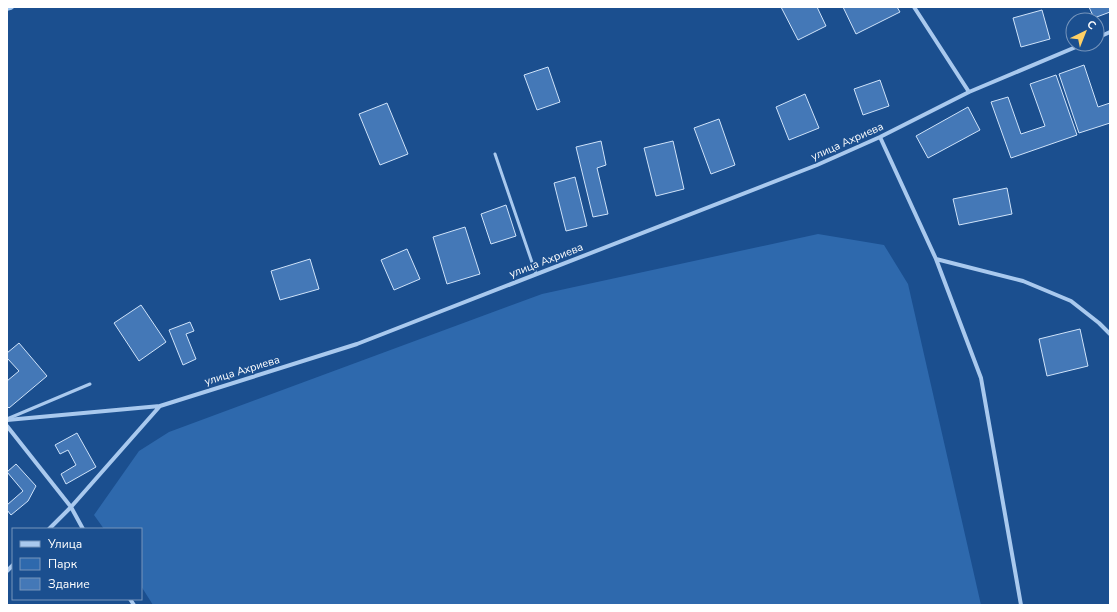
<svg xmlns="http://www.w3.org/2000/svg" width="1117" height="612" viewBox="0 0 1117 612" font-family="'Nunito Sans',sans-serif">
  <rect width="100%" height="100%" fill="#1b4f8f"/>
  <!-- green -->
  <path fill="#2e69ad" d="M818,234L884,245L908,284L981,605H153L141,586V529H104L94,515L139,451L169,432L542,294Z"/>
  <g fill="none" stroke-linecap="round" stroke-linejoin="round">
    <!-- stream -->
    <path stroke="#9cc4f0" stroke-width="5.5" d="M7,8L11,7"/>
  </g>
  <!-- building -->
  <path fill="#4478b7" stroke="#cfe3fa" d="M781,7H817L826,26L798,40Z
    M843,7H897L900,12L856,34Z
    M1089,7H1110V12L1094,18Z
    M1042,10L1050,39L1021,47L1013,18Z
    M1084,65L1098,107L1110,103V123L1079,133L1059,74Z
    M548,67L560,102L537,110L524,75Z
    M1056,75L1077,135L1011,158L991,102L1008,97L1021,134L1045,126L1030,84Z
    M880,80L889,106L863,115L854,89Z
    M805,94L819,128L789,140L776,107Z
    M387,103L408,154L380,165L359,114Z
    M968,107L980,130L928,158L916,136Z
    M719,119L735,165L711,174L694,128Z
    M601,141L606,165L597,168L608,214L593,217L576,147Z
    M673,141L684,189L656,196L644,148Z
    M575,177L587,226L566,231L554,183Z
    M1007,188L1012,214L959,225L953,199Z
    M506,205L516,236L491,244L481,214Z
    M465,227L480,274L447,284L433,237Z
    M407,249L420,279L394,290L381,260Z
    M310,259L319,289L280,300L271,271Z
    M141,305L166,342L139,361L114,323Z
    M190,322L194,331L186,334L196,359L183,365L169,330Z
    M1080,329L1088,366L1047,376L1039,339Z
    M19,343L47,376L9,408L7,406V381L19,371L7,358V353Z
    M77,433L96,467L66,484L61,474L76,465L68,450L60,454L55,445Z
    M16,464L36,486L28,501L11,515L7,510V505L23,491L7,472Z"/>
  <g fill="none" stroke-linecap="round" stroke-linejoin="round">
    <!-- service -->
    <path stroke="#a9c9ee" stroke-width="3" d="M495,154L536,274
      M7,419L90,384"/>
    <!-- minor -->
    <path stroke="#a9c9ee" stroke-width="4" d="M914,7L969,92
      M1097,38L1110,32
      M880,137L936,259L1023,281L1071,301L1099,323L1110,334
      M936,259L981,378L1021,605
      M7,420L160,406
      M7,426L71,507L83,529
      M49,529L71,507L160,406L357,344L817,165L880,137L969,92L1083,44
      M7,571L13,565
      M130,599L134,605"/>
  </g>
  <g text-anchor="middle" stroke-width="3.5" stroke-linejoin="round" paint-order="stroke">
    <!-- street labels -->
    <g font-size="11" fill="#fff" stroke="#1b4f8f">
      <text transform="translate(847 141) rotate(-24)" y="4">улица Ахриева</text>
      <text transform="translate(546 260) rotate(-21)" y="4">улица Ахриева</text>
      <text transform="translate(242 370) rotate(-17)" y="4">улица Ахриева</text>
    </g>
  </g>
  <!-- border -->
  <rect width="1117" height="612" fill="none" stroke="#ffffff" stroke-width="16"/>
  <!-- legend -->
  <rect x="12" y="528" width="130" height="72" fill="#1b4f8f" stroke="#7695bc"/>
  <rect x="20" y="541" width="20" height="6" fill="#a9c9ee" stroke="#7695bc"/>
  <text x="48" y="548" font-size="12" fill="#ffffff">Улица</text>
  <rect x="20" y="558" width="20" height="12" fill="#2e69ad" stroke="#7695bc"/>
  <text x="48" y="568" font-size="12" fill="#ffffff">Парк</text>
  <rect x="20" y="578" width="20" height="12" fill="#4478b7" stroke="#7695bc"/>
  <text x="48" y="588" font-size="12" fill="#ffffff">Здание</text>
  <!-- north arrow -->
  <g transform="translate(1085 32) rotate(43)"><circle r="19" fill="#1b4f8f" stroke="#7695bc"/>
  <path d="M0-3L7 15L0 10L-7 15Z" fill="#ffd166"/>
  <text y="-6" font-size="11" font-weight="bold" text-anchor="middle" fill="#ffffff">С</text>
  </g>
</svg>
